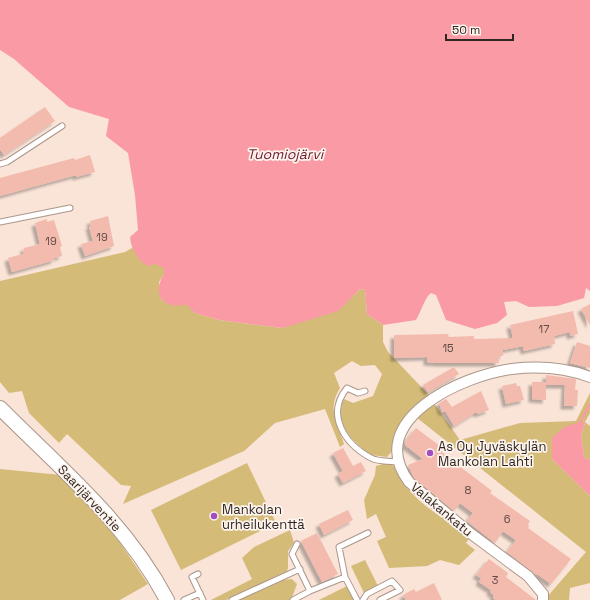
<svg xmlns="http://www.w3.org/2000/svg" width="590" height="600" viewBox="0 0 590 600" font-family="'Space Grotesk',sans-serif">
  <defs>
    <filter id="shadow"><feDropShadow dx="-3.5" dy="3.5" stdDeviation="1" flood-color="#0004"/></filter>
  </defs>
  <rect width="100%" height="100%" fill="#fae3d7"/>
  <!-- green -->
  <path fill="#d4bb78" d="M132,248L164,268V274L159,282L162,300L172,305L187,304L195,313L219,320L283,328L354,295L360,289L365,290L367,314L383,325V342L388,352L429,395L400,424L392,451L387,457C382,456 376,456 371,455C368,454 364,450 361,447C346,435 335,419 344,399L353,403L373,396L382,374L375,365L361,366L352,361L334,373L340,388C327,409 337,422 344,444L340,447L325,409L275,423L244,451L123,504L131,486L121,485L67,434L59,443L29,413L22,391L9,393L0,382V281L125,252Z
    M590,393V413L585,422L590,426V460L584,457L581,435L585,423L552,438V459L590,496V583L570,588L569,600H542L547,597L586,552L416,417L433,402L460,440L520,423L576,421Z
    M247,463L276,523L181,570L151,510Z
    M387,463L394,466C407,499 442,517 470,537L466,543L475,550L459,565L440,560L427,566L389,568L377,541L386,537L376,514L367,519L364,500L375,475L376,466Z
    M0,469L61,475L112,531L148,584L120,600H0Z
    M290,530L294,543L288,551V568L287,571L226,600H211L252,579L242,558L254,547Z
    M365,560L378,586L364,593L351,566Z
    M292,579L297,584L291,600H238L282,580Z
    M347,586L354,600H319Z"/>
  <!-- water -->
  <path fill="#fa9aa4" d="M0,0H590V291L586,288L584,298L557,306L529,307L516,301L504,302L507,315L497,323L475,329L446,320L436,295L431,293C425,297 421,312 416,320L383,325L367,314L365,290L360,289L338,311L283,328L219,320L195,313L187,305C182,305 175,306 171,305C155,300 157,285 164,274V268L155,264L147,266C137,259 131,249 130,237L138,230L135,195L128,153L106,136L109,119L69,107L14,59L0,50Z
    M580,422L585,423L581,435L584,457L590,460V496L552,459V438L564,427Z"/>
  <g fill="none" stroke-linecap="round" stroke-linejoin="round">
    <!-- stream -->
    <path stroke="#fa9aa4" stroke-width="2.5" d="M580,422L590,404"/>
  </g>
  <!-- building -->
  <path fill="#f3baae" filter="url(#shadow)" d="M45,107L55,121L4,155L0,149V138Z
    M90,155L95,172L76,177V175L0,196V178L74,158L75,160Z
    M108,216L114,246L85,256L81,244L93,241L89,226H91L90,221Z
    M47,219V222L54,220L62,246L60,247L62,256L54,258L55,260L12,272L8,258L23,254L24,248L40,244L35,223Z
    M590,304V325L581,309Z
    M573,311L578,334L570,336V332L554,336L555,344L524,351L523,346L503,350V356H498L499,363H439L427,362V357L394,358V335L448,334L449,337L474,336V339L513,338L510,325Z
    M577,342L590,346V368L570,363Z
    M454,367L459,374L428,392L423,385Z
    M546,375L576,379L575,390H578L577,406H564L565,385H546V400L532,399V382H546Z
    M516,383L517,386H520L524,400L506,404L502,386Z
    M481,391L489,410L478,414L476,412L454,426L446,412H442L439,403L446,399L452,407Z
    M416,428L440,446L438,448L450,459L492,491L490,493L530,521L528,524L529,526L528,528L571,559L551,584L537,574L536,575L507,552L516,540L503,531L495,543L467,521L473,513L460,503L454,511L414,478L408,465L423,459L405,445V442Z
    M343,448L353,466L361,462L366,471L343,483L338,474L343,471L333,453Z
    M348,510L353,520L324,535L319,524Z
    M317,533L338,574L322,582L301,541Z
    M489,559L508,573L506,577L536,600H496L493,598L494,595L490,592L491,590L479,582L481,578L476,575Z
    M434,583L442,600H406L403,595L414,589L416,592Z"/>
  <g fill="none" stroke-linecap="round" stroke-linejoin="round">
    <!-- service casing -->
    <g stroke="#ab968a" stroke-width="7">
      <path id="service" d="M0,164L7,162L62,126
        M0,222L70,208
        M365,391L358,393L347,388C325,415 345,444 371,458C378,462 391,461 399,462
        M297,544L292,554L310,591
        M198,574L192,577L203,600
        M345,577L339,547L368,533
        M184,600L200,593
        M232,600L300,569
        M293,600L310,591L345,577L357,600
        M363,600L367,594L392,581L400,590L380,600"/>
    </g>
    <!-- minor casing -->
    <g stroke="#ab968a" stroke-width="12">
      <path id="minor" d="M543,600V594L528,576L470,533L409,482C363,420 463,375 512,369C537,366 566,368 590,377"/>
    </g>
    <!-- secondary casing -->
    <g stroke="#ab968a" stroke-width="16">
      <path id="secondary" d="M0,408C61,469 126,522 167,600"/>
    </g>
    <!-- service -->
    <use href="#service" stroke="#fff" stroke-width="5"/>
    <!-- minor -->
    <use href="#minor" stroke="#fff" stroke-width="10"/>
    <!-- secondary -->
    <use href="#secondary" stroke="#fff" stroke-width="14"/>
  </g>
  <!-- markers -->
  <g fill="#a04fbf" stroke="#fdf4ee" stroke-width="1.5">
    <circle cx="430" cy="453" r="4"/>
    <circle cx="214" cy="516" r="4"/>
  </g>
  <g text-anchor="middle" stroke-width="3.5" stroke-linejoin="round" paint-order="stroke">
    <!-- number labels -->
    <g font-size="11" fill="#604b45">
      <text x="102" y="241">19</text>
      <text x="51" y="245">19</text>
      <text x="544" y="333">17</text>
      <text x="448" y="352">15</text>
      <text x="468" y="494">8</text>
      <text x="507" y="523">6</text>
      <text x="495" y="584">3</text>
    </g>
    <!-- poi labels -->
    <g font-size="13" fill="#2f2622" stroke="#fdf4ee" text-anchor="start">
      <text x="438" y="451">As Oy Jyväskylän<tspan x="438" dy="15">Mankolan Lahti</tspan></text>
      <text x="222" y="514">Mankolan<tspan x="222" dy="15">urheilukenttä</tspan></text>
    </g>
    <!-- street labels -->
    <g font-size="13" fill="#2f2622" stroke="#fdf4ee">
      <text transform="translate(90 498) rotate(47)" y="5">Saarijärventie</text>
      <text transform="translate(442 509) rotate(40)" y="5">Valakankatu</text>
    </g>
    <!-- water labels -->
    <g font-size="14" font-style="italic" fill="#6b182a" stroke="#fdf4ee">
      <text x="285" y="159">Tuomiojärvi</text>
    </g>
  </g>
  <!-- scale -->
  <path d="M446 34v6h67v-6" fill="none" stroke="#2f2622" stroke-width="2"/>
  <text x="452" y="34" font-size="12" fill="#2f2622" stroke="#fdf4ee" stroke-width="3" paint-order="stroke">50 m</text>
</svg>
